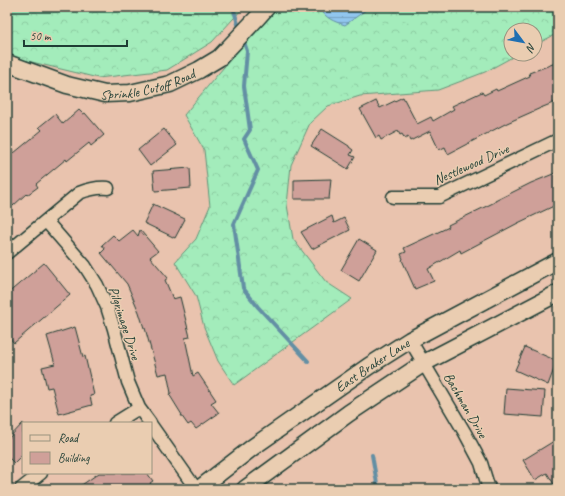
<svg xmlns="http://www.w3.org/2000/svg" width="565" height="496" viewBox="0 0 565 496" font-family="Caveat,sans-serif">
  <defs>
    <pattern id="forest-crowns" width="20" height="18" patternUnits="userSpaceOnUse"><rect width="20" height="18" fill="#a3ecbb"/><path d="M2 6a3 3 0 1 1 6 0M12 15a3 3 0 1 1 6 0" fill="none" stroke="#8ccba1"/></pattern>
    <pattern id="water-rules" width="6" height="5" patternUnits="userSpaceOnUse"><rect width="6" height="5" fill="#91c6ee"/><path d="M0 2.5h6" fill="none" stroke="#76a2c2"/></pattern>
  </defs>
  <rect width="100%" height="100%" fill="#e9c3ae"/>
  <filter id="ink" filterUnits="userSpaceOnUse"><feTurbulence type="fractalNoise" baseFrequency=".025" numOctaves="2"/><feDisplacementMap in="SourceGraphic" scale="8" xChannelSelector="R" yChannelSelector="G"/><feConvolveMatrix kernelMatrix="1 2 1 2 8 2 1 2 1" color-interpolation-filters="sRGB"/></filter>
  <g filter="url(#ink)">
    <!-- forest -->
    <path fill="url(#forest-crowns)" stroke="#619478" d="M7,7H244L212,42L167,70L98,78L7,56Z
      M276,7H558V33L535,45V30H511V54H518L485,72L438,90L360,96L328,106L310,123L291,165L287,205L293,239L326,282L352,299L234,385L218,361L204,327L196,296L175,262L196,239L210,206L204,150L184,115L218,74Z"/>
    <!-- water -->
    <path fill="url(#water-rules)" stroke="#638fa4" d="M319,7H370L345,25C333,21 326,19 319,7Z"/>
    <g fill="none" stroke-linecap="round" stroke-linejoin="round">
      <!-- stream -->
      <path stroke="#638fa4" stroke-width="4" d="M233,7L240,31
        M243,39L247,51L244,86L250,130L244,139L258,170L234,224L243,288L258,307L308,361
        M372,455L378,489"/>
    </g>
    <!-- building -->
    <path fill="#cfa099" stroke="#1f3d34" d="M558,62V101L543,107L507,123L448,154L445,147L439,150L430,131L410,141L408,137L405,139L402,134L400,135L398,131L381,140L379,136L376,138L360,109L376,101L380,108L403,97L417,124L431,117L433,121L454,109L452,106L482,92L484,95L496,89L497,91L530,76L529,73L537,70Z
      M79,110L83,114L85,113L104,135L91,146L89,143L67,161L66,159L36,184L38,187L27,195L26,194L13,206L7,198V144L14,153L42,130L39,127L55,114L63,124Z
      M164,129L177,145L150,166L138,150Z
      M322,129L349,146V147L353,150L350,155L355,157L348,169L311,146Z
      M190,168L191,188L155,191L153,171Z
      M558,172V204L518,223L461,253L460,250L428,269L434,281L415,289L402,260L403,259L401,254L406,252L404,248L449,227L448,225L495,202V201L531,183Z
      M331,179L329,199H294V180Z
      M153,204L185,219L175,238L144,223Z
      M332,216L334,223L344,218L350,230L312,249L301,232Z
      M133,230L138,236L140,230L158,251L150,257L168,278L165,280L173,299L180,297L190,337L185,338L193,376L198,373L216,400L211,403L219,413L196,429L191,423L188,425L181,415H182L169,394L171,393L167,373L158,375L145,328H144L139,312L127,284L101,253L105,249L102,245L113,235L119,241Z
      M359,239L377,250L359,281L341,270Z
      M44,263L70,295L14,343L7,335V294Z
      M75,327L83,357L85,356L94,395L90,396L92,405L59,414L52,387L47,388L42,367L55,364L47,336Z
      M525,347L557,361L548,385L515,370Z
      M506,388L545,391L543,417L504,414Z
      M23,423V454L14,463L7,456V440Z
      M554,441L558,448V489H557L547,473L535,480L523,460Z
      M99,473H147L153,481L150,483L154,489H76Z"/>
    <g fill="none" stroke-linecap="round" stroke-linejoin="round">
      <!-- street casing -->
      <g stroke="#1f3d34" stroke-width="15">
        <path id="street" d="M393,197H439L558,140
          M46,221L85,266L97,285L107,307L114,329L128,382L139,408L150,423
          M7,253L79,193C89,189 97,187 108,188
          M410,340L465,433L481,463L489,489
          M115,423L139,408
          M151,425L196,489
          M21,489L41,473"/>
      </g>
      <!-- secondary casing -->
      <g stroke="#1f3d34" stroke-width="19">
        <g id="secondary">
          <path id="s1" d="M7,63L67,85L105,94L130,93L170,84L199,70L219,58L258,17L267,7"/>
          <path id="s2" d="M199,489L253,447L369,366L410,340L558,261"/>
          <path d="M245,489L349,413L424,363L558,293"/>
        </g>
      </g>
      <!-- street -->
      <use href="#street" stroke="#eacdb1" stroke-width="12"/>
      <!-- secondary -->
      <use href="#secondary" stroke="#eacdb1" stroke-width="16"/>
    </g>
  </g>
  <g text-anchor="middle" stroke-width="3" stroke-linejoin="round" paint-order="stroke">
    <!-- street labels -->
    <g font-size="14" fill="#1f3d34" stroke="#eacdb1">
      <text dy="5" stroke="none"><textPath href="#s1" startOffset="147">Sprinkle Cutoff Road</textPath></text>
      <text transform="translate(471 164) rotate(-24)" y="5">Nestlewood Drive</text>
      <text transform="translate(125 323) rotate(72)" y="5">Pilgrimage Drive</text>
      <text dy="5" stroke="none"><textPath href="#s2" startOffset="213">East Braker Lane</textPath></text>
      <text transform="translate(466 405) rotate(60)" y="5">Bachman Drive</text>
    </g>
  </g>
  <!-- margin -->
  <rect width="565" height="496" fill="none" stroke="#eacdb1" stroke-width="24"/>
  <rect x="12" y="12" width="541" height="472" fill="none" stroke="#1f3d34" stroke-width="1.5" filter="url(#ink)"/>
  <!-- legend -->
  <rect x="22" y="422" width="130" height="52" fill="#eacdb1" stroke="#99937f"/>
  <rect x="30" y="435" width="20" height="6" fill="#eacdb1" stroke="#99937f"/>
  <text x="58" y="442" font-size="12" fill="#1f3d34">Road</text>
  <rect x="30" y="452" width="20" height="12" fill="#cfa099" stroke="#99937f"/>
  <text x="58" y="462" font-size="12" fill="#1f3d34">Building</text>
  <!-- north arrow -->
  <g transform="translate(523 42) rotate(122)"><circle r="19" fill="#eacdb1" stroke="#99937f"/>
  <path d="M0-3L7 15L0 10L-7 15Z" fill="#1f6fb2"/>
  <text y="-6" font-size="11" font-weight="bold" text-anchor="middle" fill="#1f3d34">N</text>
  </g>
  <!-- scale -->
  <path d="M24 40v6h103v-6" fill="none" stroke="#1f3d34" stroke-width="2"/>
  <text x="30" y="40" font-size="12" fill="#1f3d34" stroke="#eacdb1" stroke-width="3" paint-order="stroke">50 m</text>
</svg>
